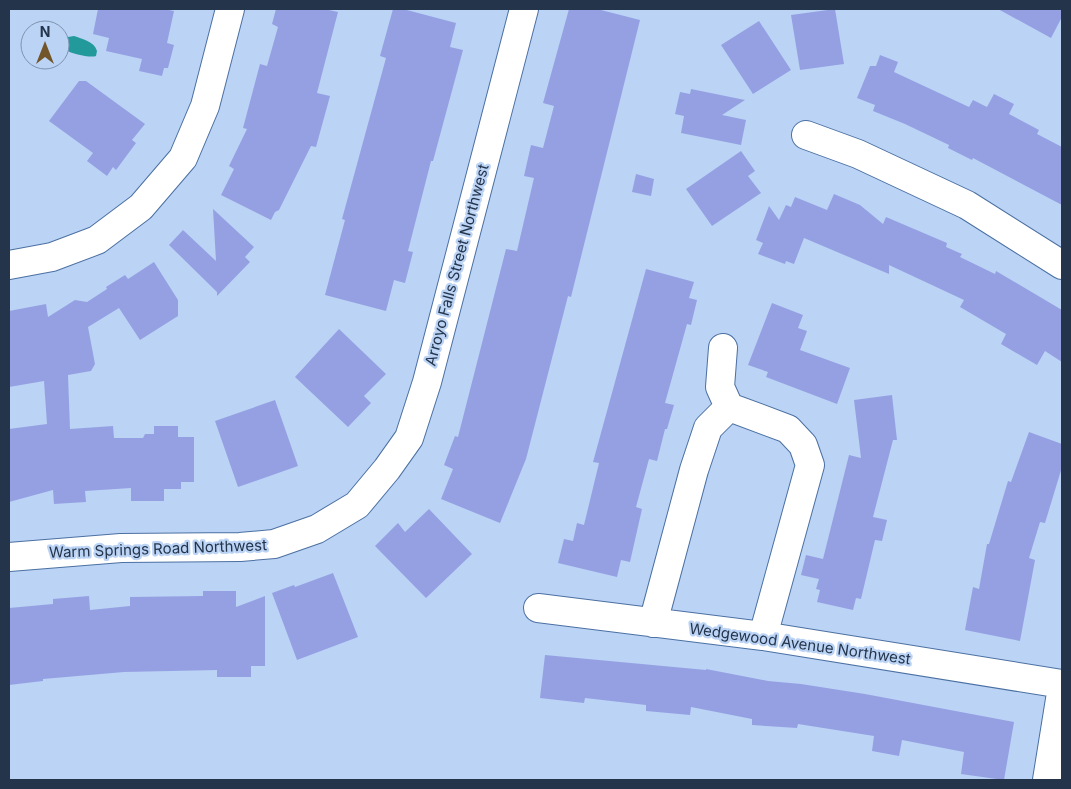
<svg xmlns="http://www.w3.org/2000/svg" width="1071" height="789" viewBox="0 0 1071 789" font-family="Inter,sans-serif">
  <rect width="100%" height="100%" fill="#bbd3f5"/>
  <!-- water -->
  <path fill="#22999b" d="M74,36C82,39 94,41 97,51L96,56C90,58 72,54 66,50L65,40L68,37Z"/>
  <!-- building -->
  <path fill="#95a0e3" d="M98,9H163L174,11L167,43L174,45L168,68H164L162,76L139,71L142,59L106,51L109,38L93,34Z
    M276,9H324L338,12L317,93L330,96L316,147L311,146L279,210L275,212L271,220L221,195L234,169L229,166L247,129L243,128L260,64L267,66L278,27L272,24Z
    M393,9H403L456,23L450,47L463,50L433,161H431L408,251L413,252L405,283L394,280L386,311L325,295L345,220L342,219L386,58L380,56Z
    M569,9H597L640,20L571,297L568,296L526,459L500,523L441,499L453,469L444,465L455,436L458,437L506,249L517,251L534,178L524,176L531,145L543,148L554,106L543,103Z
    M835,9L844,64L800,70L791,15Z
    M998,9H1062V17L1051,38Z
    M759,21L791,70L753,94L721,45Z
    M880,55L898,62L894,72L969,107L973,100L987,107L994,94L1014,104L1009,114L1039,130L1037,134L1062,147V205L973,158L972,160L948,148L949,145L905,124L873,111L875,105L857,98L870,66H876Z
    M79,81H86L145,124L132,140L136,143L116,170L113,167L107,176L87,161L93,153L49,121Z
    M691,89L745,100L722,115L746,120L741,145L681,133L684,116L675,114L680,92L690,94Z
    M741,151L755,171L748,176L761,193L712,226L686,189Z
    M636,174L654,179L651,196L632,192Z
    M834,194L860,205L883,224L886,217L947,243L946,247L962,254L960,257L995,274L996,271L1062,310V362L1045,351L1037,365L1001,344L1006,334L960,307L964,300L889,265V274L804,238L794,264L786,261L785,264L758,254L763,243L756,240L769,206L779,220L786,205L791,207L795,197L827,210Z
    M213,209L254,247L245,257L250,262L217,296V292L169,245L183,230L216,261Z
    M154,262L178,300V316L140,340L119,308L88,327L95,364L91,371L68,375L70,429L113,426L114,438H143L145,434H154V426H178V437H194V482H181V489H164V501H131V488L85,491L86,502L54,504L53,490L9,502V429L47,424L44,381L9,387V311L46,304L48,317L75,300L87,302L107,289L106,287L125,275L128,279Z
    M646,269L694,282L689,298L697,300L691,325L687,324L665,403L674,405L667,429H665L657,461L649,459L636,507L642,509L630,562L621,560L617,577L558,563L564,539L573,541L577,523L584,525L599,463L593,462Z
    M772,303L803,315L798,328L807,331L800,350L850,368L837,404L766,377L768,372L748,365Z
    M339,329L386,374L364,396L371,403L348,427L295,377Z
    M892,395L897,440H893L873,517L887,520L882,541L875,540L861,599L856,598L853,610L817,602L820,590L816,589L819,579L801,575L806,555L823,559L849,455L861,458L854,400Z
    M275,400L298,466L238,487L215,421Z
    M1029,432L1062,444V467L1045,523L1040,522L1029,558L1035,560L1020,641L965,630L973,587L979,589L987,544H989L1008,481L1011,482Z
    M429,509L472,554L426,598L375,546L398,523L405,532Z
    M333,573L358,637L297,660L272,593L294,585L295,587Z
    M203,591H236V607L265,596V666H251V677H217V670L124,672L43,679V681L9,685V608L53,604V599L89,596L90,610L130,606V597L203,596Z
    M545,655L706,670V669L768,681L801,684L865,694L1014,722L1004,780L961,774L964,752L902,740L899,756L872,751L874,736L798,724L797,728L752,725V719L691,707L690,715L646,711V705L585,698L584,703L540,698Z"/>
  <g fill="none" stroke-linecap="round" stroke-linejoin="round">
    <!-- minor casing -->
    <g stroke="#4b70a2" stroke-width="30">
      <path id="minor" d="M806,135L858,154L967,205L1062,265
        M9,265L52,257L97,240L141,207L183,158L205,106L230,9
        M723,348L720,387L729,407L788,429L803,445L810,465L763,636
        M9,557L121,548L240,547L274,544L317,529L357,505L387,469L409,438L427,382L524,9
        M538,608L763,636L1062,684
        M653,623L694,470L708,428L729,407
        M1047,780L1062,687"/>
    </g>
    <!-- minor -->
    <use href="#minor" stroke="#fff" stroke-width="28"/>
  </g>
  <g text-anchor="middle" stroke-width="4.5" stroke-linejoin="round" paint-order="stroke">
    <!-- street labels -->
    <g font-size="15" fill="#24354b" stroke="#bbd3f5">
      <text transform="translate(457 265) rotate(-75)" y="5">Arroyo Falls Street Northwest</text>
      <text transform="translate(158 549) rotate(-2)" y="5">Warm Springs Road Northwest</text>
      <text transform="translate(800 644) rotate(8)" y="5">Wedgewood Avenue Northwest</text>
    </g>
  </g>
  <!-- border -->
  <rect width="1071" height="789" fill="none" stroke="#24354b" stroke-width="20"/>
  <!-- north arrow -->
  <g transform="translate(45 45)"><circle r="24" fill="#bbd3f5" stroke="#7f94b1"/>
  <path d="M0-4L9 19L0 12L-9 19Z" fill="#725528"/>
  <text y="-8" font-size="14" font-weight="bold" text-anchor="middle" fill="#24354b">N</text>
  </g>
</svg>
